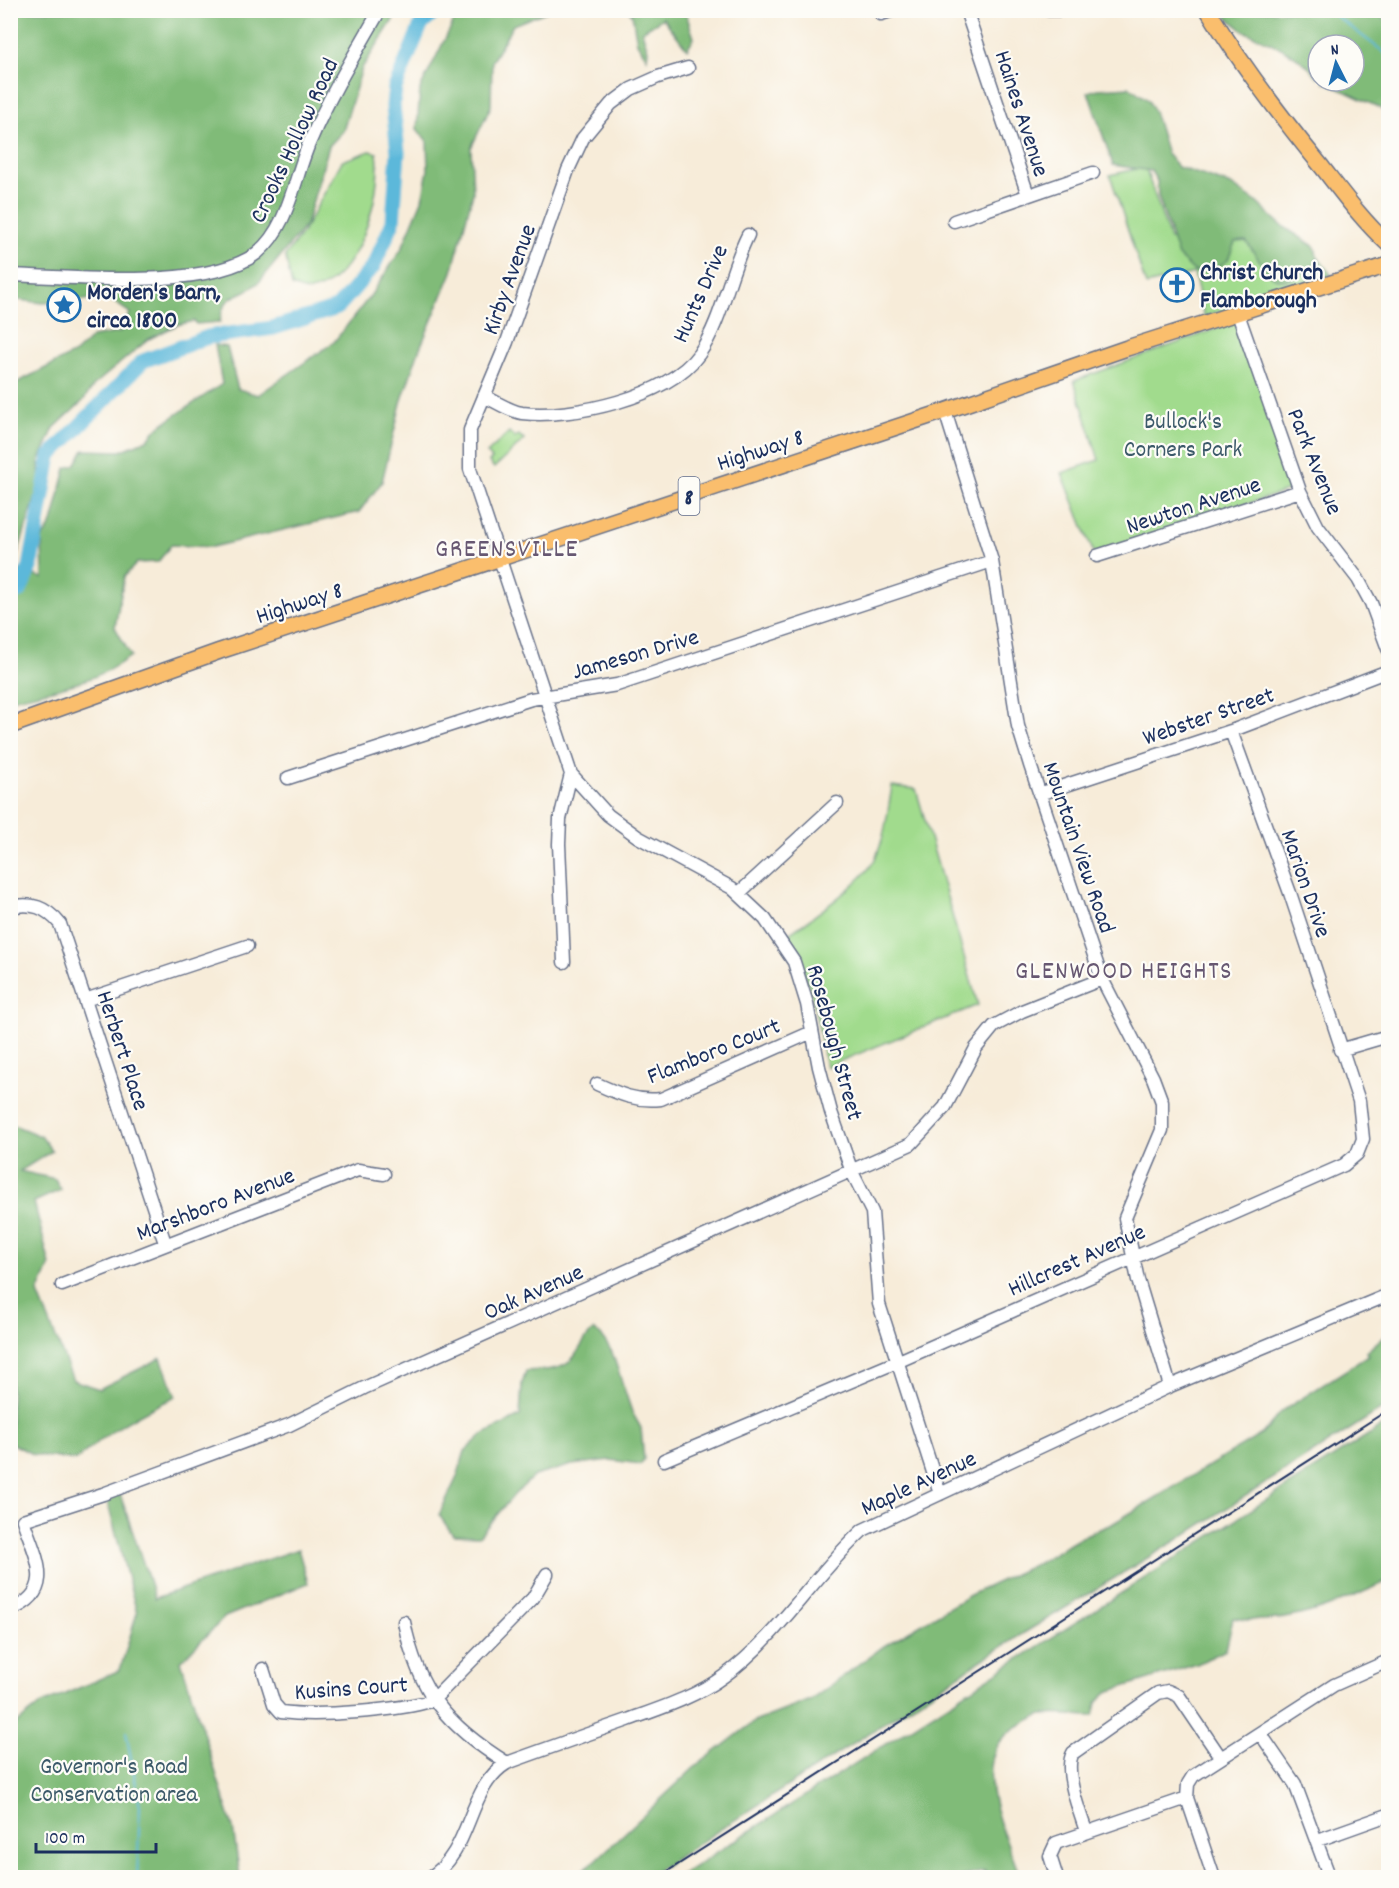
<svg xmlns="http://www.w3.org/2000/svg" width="1399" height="1888" viewBox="0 0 1399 1888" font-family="Dekko,sans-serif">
  <rect width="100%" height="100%" fill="#fdfcf7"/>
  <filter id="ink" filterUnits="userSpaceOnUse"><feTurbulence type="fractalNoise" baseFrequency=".0167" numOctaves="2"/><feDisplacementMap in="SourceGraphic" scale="12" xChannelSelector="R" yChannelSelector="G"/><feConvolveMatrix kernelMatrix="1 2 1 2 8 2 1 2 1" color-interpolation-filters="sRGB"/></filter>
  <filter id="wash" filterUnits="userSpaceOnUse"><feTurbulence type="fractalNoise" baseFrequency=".008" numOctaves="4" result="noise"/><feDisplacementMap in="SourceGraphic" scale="24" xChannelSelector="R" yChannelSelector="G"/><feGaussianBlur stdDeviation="1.35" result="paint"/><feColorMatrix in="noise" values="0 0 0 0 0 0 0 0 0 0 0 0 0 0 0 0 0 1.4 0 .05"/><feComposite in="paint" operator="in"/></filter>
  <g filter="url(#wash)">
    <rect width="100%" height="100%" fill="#f7ecd9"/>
    <!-- green -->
    <path fill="#a1db8d" stroke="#5e8576" stroke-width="1.5" d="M370,151L377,153C383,194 358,283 310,291C304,291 297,288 292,286L285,256L303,232L342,161Z
      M1145,167L1170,239L1268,217L1311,248L1331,275L1204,317L1194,273L1146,285L1110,175Z
      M1237,321L1296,488L1094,554L1062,473L1099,460L1074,381Z
      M509,432L515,438L519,435L524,440L494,468L489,462L492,459L487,453Z
      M892,786L916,789L978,1005L826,1067C816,1017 814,980 786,936C809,920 863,883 875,859C885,838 888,810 892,786Z"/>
    <!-- forest -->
    <path fill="#80bb78" stroke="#4e756b" stroke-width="1.5" d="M11,11H399L362,68L343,131L329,146L306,225L261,280C243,300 224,288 220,322L196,324L194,321L177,325L149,339L94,385L83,401L54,428L39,462L40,484L13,568L43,578L42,539L52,523L66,468L75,465L84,450L120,451L147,440L158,427L222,384L215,345L227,347L238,389L258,395L334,342L371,295L401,250L422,200L428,170L427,141L417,129L420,89L459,11H548L513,25L492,61L491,106L471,148L473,193L452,272L418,353L401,403L382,482L359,512L212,547L171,545L158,562L137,563L124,577L115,627L131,656C96,683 52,690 11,699V399L14,397L16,383L75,353L92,337L120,332L130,313L108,298L43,303L11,299Z
      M629,11H685L694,38L687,49L663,18L642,31L648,50L647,58L637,43L632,14Z
      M1220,11H1376L1388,23V116L1380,108L1323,81H1354V45H1318V77C1300,55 1276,45 1250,34C1239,30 1229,18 1220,11Z
      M1130,87L1148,100L1154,111L1167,154L1178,167L1231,185L1255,201L1281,225L1315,247L1318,261C1309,271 1286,288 1272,276C1262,267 1254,252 1246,241L1235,242L1228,260L1209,273L1194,271L1178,256L1158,196L1157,181L1151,171L1113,165L1088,92L1098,89Z
      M11,1124L41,1136L52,1151L20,1171L55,1179L61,1190L34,1202L50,1265L38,1293L73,1380L99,1389L161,1358L176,1397C136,1414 108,1432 76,1460L34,1455L11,1443Z
      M594,1330L601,1335L612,1352L632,1412L641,1428L644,1460L640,1464L610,1460L572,1465L534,1476L514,1495L479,1536L453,1535L439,1515L457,1477L465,1451L482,1435L520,1416L522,1384L526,1371C539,1370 557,1371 568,1363C579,1355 582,1339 594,1330Z
      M1388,1333V1405L1177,1540L1019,1636L647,1877H573L596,1860L695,1767L754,1722L811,1700L884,1646L970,1595L1038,1563L1085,1535L1112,1524L1262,1434L1282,1411L1368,1356L1366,1352Z
      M1388,1422V1581C1340,1603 1286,1628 1233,1618L1226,1650L1197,1664L1107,1692L1097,1703L1094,1716C1077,1716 1059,1713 1043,1715C1036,1716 1028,1721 1022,1724C961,1753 1005,1832 1020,1877H984L985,1871L958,1878L678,1877Z
      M118,1488L155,1598L298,1549L308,1583L225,1617L181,1661L233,1828L240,1877L11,1878V1728L40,1705L120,1670L137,1613L105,1493Z"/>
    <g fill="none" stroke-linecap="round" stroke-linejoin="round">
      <!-- stream -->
      <path stroke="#5cb8da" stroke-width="2" d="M1328,10L1385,53L1388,61
        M126,1732L140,1806L137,1878"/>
      <!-- river -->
      <path stroke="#5cb8da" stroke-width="15" d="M10,594L20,591L30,567L50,456L143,361L208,337L273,328L337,308L373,267L393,222L398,152L393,106L395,88L421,25L437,10"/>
    </g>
  </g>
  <g filter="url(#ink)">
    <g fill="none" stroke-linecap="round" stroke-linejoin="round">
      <!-- minor casing -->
      <g stroke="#687189" stroke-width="15">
        <path id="minor" d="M966,10L1028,195
          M1048,10H1101
          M881,14L894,10
          M688,68L658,77L631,89L611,104L583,138L568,170L507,342L470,430V469L571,774L608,815L638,837L732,888L765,919L794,962L807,1004L819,1067L831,1112L852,1172L872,1212L879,1304L940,1494
          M954,221L1093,173
          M10,275C72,277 208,291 257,253C290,226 294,176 311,139C330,95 356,52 380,10
          M1237,311L1300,491L1318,527L1358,579L1371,603L1388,649
          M484,396C495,401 509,411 522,413C572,419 669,397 699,354C723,319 729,272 748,235
          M945,411L992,561L1018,726L1030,765L1102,979L1153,1078L1162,1102V1130L1125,1218L1138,1280L1170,1386
          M1097,556L1300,491
          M288,778L531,699L617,685L992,561
          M1039,794L1231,731L1388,671
          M738,894L837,803
          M10,907C32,902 46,907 60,924L165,1243
          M564,962L559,844L560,819L571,774
          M85,1000L247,946
          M1340,1050L1388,1036
          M597,1084C619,1094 637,1102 661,1099L812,1032
          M62,1285L358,1170L384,1174
          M664,1460L899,1361L1344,1165L1357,1154L1363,1139L1359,1101L1290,893L1231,731
          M10,1610C58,1592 35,1556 23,1520L103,1494L289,1425L364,1388L911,1144L945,1107L976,1048L994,1026L1022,1011L1102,979
          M404,1622C418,1692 447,1726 507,1763
          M263,1669L274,1704L281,1712C317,1717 399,1711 433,1700L533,1598L547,1574
          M1260,1733L1295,1784L1330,1878
          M1086,1831C1080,1813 1063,1770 1073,1753L1158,1693L1168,1691L1179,1696L1221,1758
          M1318,1840L1388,1815
          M429,1878C473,1852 466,1788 507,1763C548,1748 588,1734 628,1720C661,1708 696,1697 724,1676C779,1636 814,1575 863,1530L1170,1386L1388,1295
          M1057,1878L1050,1856L1056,1843L1187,1798
          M1214,1878L1187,1798L1188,1784L1193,1776L1334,1685L1388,1661"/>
      </g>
      <!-- major casing -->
      <g stroke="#687189" stroke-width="18">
        <path id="major" d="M1208,10C1242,66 1281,117 1322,167C1343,194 1363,221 1388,244
          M10,726L220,651L945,411L1127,348L1388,265"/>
      </g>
      <!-- minor -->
      <use href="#minor" stroke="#fff" stroke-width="12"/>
      <!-- major -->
      <use href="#major" stroke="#fabe6d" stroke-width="15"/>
      <!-- rail -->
      <path stroke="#1b2f5e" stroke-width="2" d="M657,1878L1388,1410"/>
    </g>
  </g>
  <!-- icons -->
  <defs>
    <g id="church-ring" transform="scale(1.725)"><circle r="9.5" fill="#fdfcf7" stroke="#1f6fb2" stroke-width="1.5"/><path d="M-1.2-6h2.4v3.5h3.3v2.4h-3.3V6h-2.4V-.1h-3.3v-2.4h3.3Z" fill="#1f6fb2"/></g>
    <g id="sight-ring" transform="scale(1.725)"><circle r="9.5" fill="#fdfcf7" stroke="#1f6fb2" stroke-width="1.5"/><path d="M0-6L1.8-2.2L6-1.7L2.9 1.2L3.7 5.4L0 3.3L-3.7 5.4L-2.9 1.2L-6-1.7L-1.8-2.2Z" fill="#1f6fb2"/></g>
  </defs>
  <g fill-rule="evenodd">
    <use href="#church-ring" x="1177" y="285"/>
    <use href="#sight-ring" x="64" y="305"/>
  </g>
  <g text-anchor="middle" stroke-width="4.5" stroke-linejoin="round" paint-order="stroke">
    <!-- shield labels -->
    <rect fill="#fdfcf7" stroke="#5f6c8c" stroke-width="1.5" x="678.5" y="477" width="21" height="38" rx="4.5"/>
    <g font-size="22" font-weight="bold" fill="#1b2f5e">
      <text x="689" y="504">8</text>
    </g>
    <!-- street labels -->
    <g font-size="24" fill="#1b2f5e" stroke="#fdfcf7">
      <text transform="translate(1023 113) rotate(72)" y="8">Haines Avenue</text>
      <text transform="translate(293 140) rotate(-65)" y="8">Crooks Hollow Road</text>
      <text transform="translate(508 279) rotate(-70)" y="8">Kirby Avenue</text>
      <text transform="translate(699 293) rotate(-66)" y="8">Hunts Drive</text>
      <text transform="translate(760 449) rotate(-18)" y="8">Highway 8</text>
      <text transform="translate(1316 461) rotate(68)" y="8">Park Avenue</text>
      <text transform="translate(1193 504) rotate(-18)" y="8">Newton Avenue</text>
      <text transform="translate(299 602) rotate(-18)" y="8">Highway 8</text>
      <text transform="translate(635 653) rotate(-16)" y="8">Jameson Drive</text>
      <text transform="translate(1208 715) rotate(-19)" y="8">Webster Street</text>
      <text transform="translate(1080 847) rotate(71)" y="8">Mountain View Road</text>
      <text transform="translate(1307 883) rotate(71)" y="8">Marion Drive</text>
      <text transform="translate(836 1042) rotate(75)" y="8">Rosebough Street</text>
      <text transform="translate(124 1050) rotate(72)" y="8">Herbert Place</text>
      <text transform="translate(713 1050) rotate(-22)" y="8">Flamboro Court</text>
      <text transform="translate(215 1203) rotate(-21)" y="8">Marshboro Avenue</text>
      <text transform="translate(1076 1259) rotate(-24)" y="8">Hillcrest Avenue</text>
      <text transform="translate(533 1291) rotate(-24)" y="8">Oak Avenue</text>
      <text transform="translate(918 1482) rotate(-25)" y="8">Maple Avenue</text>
      <text transform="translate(351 1687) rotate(-4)" y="8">Kusins Court</text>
    </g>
    <!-- poi labels -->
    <g font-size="24" font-weight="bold" fill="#1b2f5e" stroke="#fdfcf7" text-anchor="start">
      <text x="1200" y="279">Christ Church<tspan x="1200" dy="28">Flamborough</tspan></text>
      <text x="87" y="299">Morden's Barn,<tspan x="87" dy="28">circa 1800</tspan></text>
    </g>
    <!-- park labels -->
    <g font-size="24" fill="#3c5a6a" stroke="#fdfcf7">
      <text x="1183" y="428">Bullock's<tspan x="1183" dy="28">Corners Park</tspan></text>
      <text x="114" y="1773">Governor's Road<tspan x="114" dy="28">Conservation area</tspan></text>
    </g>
    <!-- neighbourhood labels -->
    <g font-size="26" letter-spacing="1.5" fill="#675872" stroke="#fdfcf7">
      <text x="507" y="556">GREENSVILLE</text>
      <text x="1124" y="978">GLENWOOD HEIGHTS</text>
    </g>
  </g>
  <!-- margin -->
  <rect width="1399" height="1888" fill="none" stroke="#fdfcf7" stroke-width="36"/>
  <!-- north arrow -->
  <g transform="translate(1336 63) rotate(354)"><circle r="28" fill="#fdfcf7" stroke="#a3aaba" stroke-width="1.5"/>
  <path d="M0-4.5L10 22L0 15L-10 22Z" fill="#1f6fb2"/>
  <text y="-9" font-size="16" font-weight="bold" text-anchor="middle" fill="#1b2f5e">N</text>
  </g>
  <!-- scale -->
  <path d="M36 1843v9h120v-9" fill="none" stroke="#1b2f5e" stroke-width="3"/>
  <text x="45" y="1843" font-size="18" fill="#1b2f5e" stroke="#fdfcf7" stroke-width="4.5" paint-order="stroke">100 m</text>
</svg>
